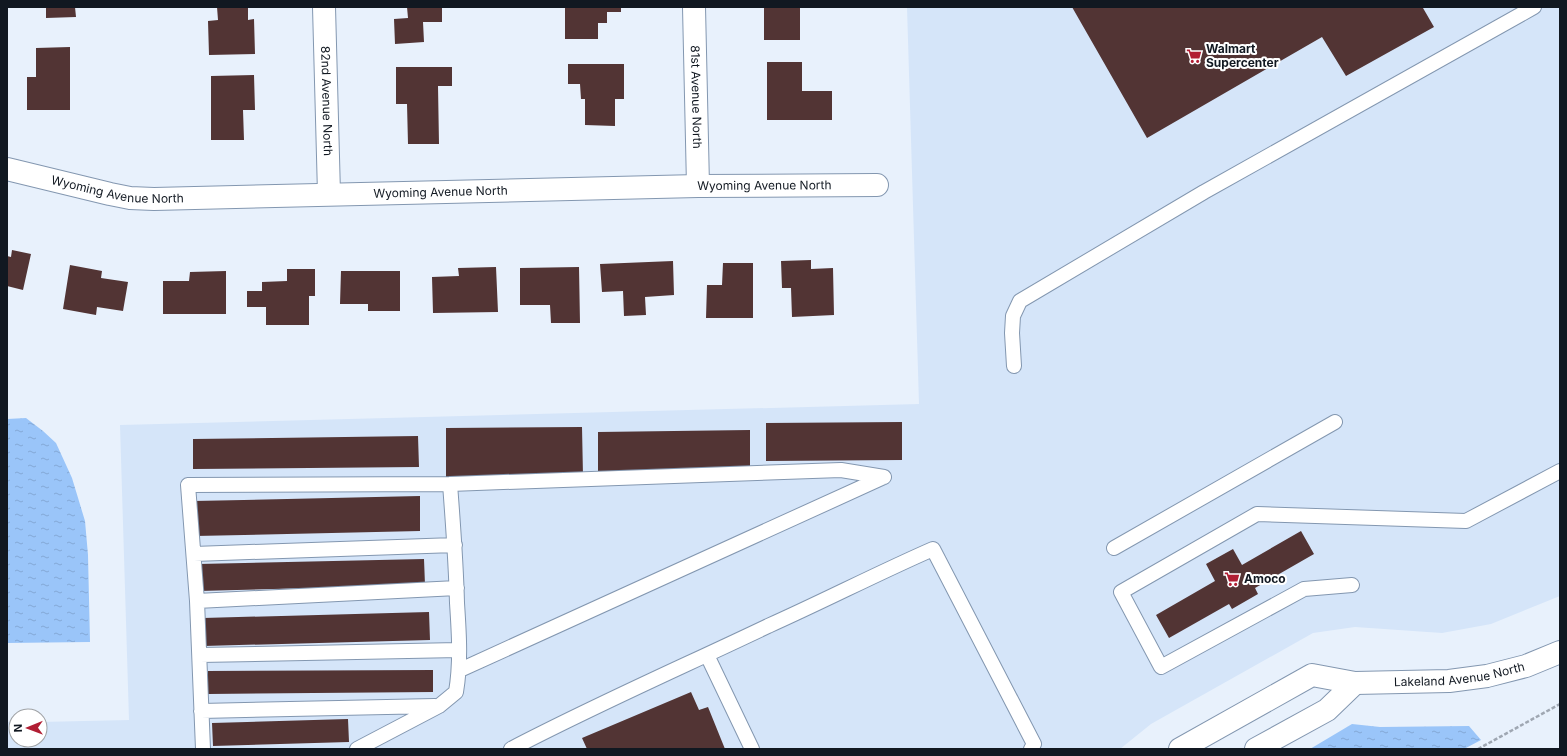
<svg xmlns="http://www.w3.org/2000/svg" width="1567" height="756" viewBox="0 0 1567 756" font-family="Inter,sans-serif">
  <defs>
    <pattern id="water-ripples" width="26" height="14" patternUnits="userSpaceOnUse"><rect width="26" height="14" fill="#9ac5f9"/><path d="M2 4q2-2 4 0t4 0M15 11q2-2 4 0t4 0" fill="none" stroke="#84a8d5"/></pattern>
  </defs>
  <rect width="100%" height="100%" fill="#e8f1fc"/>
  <!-- built -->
  <path fill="#d5e5f9" d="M907,7H1560V596L1491,624L1442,633L1355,627L1313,633L1151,724L1120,749H7V722H16V740H40V722L129,720L120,425L919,404Z"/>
  <!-- water -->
  <path fill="url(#water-ripples)" d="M26,418L43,431L56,443L72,478L85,521L88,555L90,642L7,643V419Z
    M1352,724L1380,727L1469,726L1481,740L1464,749H1310Z"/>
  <!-- building -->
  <path fill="#523434" d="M46,7H75L76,17L46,18Z
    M217,7H248V20L254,19L255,54L209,55L208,21L218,20Z
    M407,7H442V22H423L424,42L395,44L394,19L408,18Z
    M565,7H621V12H607V23H598V39H565Z
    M764,7H800V40H764Z
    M1072,7H1425L1423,8L1434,27L1346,76L1322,37L1147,138Z
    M70,47V110H27V77H36V48Z
    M767,62H802V91H832V120H767Z
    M568,64H624V99H615V126L585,125V99H581L580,84H568Z
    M396,67H452V86H438L439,144H408L407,104H396Z
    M254,75L255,110H243L244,140H211V76Z
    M12,250L31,254L23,290L7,286V256L11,257Z
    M811,260V269L833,268L834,315L792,317L791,288H782L781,261Z
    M673,261L674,295L645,297L646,315L624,316L623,291L602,292L600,264Z
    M723,263H753V318H706L707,285H722Z
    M70,265L102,271L101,278L128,282L123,311L97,307L96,315L63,309Z
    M496,267L498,312L433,313L432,277L459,276L458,268Z
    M579,267L580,323H551L550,305H520V268Z
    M287,269H315V296H309V325H266V307H247V291H262V282L287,281Z
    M226,271V314H163V281H189L190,272Z
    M341,271H400V311H368V304H340Z
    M902,422V460L766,461V423Z
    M582,427L583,476L446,477V428Z
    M750,430V473L598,475V432Z
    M418,436L419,467L193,469V439Z
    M420,496V531L195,536L194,501Z
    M1301,531L1314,554L1255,588L1258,594L1232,609L1229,604L1169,638L1156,615L1215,581L1206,564L1233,549L1242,565Z
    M424,559L425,585L199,591L198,564Z
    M429,612L430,640L204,646L203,618Z
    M433,670V692L208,694V671Z
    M691,692L699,710L708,707L725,749H587L582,738Z
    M348,719L349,742L213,746L212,723Z"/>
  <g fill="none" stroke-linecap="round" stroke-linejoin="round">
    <!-- lane casing -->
    <g stroke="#8397b0" stroke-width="16">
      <path id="lane" d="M1014,366L1012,333L1013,316L1020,301L1204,192L1534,7
        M1114,548L1335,422
        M194,554L455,545
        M1352,585L1304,589L1161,667L1121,592L1257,514L1466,521L1560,471
        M197,601L457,588
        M200,655L459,650
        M707,655L752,749
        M460,670L884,477
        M201,711L435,706
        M203,749L197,601L188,485L450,484
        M357,749L439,706L456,692C461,662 459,633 457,603C456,563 453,523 450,484L841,470L884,477
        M511,749C595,705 682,667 768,626C824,601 878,573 933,549L1034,744L1031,749"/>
    </g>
    <!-- street casing -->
    <g stroke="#8397b0" stroke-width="24">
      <g id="street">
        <path id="s1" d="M324,7L329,194"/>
        <path id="s2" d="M694,7L698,186"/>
        <path id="s3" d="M7,169L110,194L130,198L154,199L698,186L877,185"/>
      </g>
    </g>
    <!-- secondary casing -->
    <g stroke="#8397b0" stroke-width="24">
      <g id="secondary">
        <path id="s4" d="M1180,749L1312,675L1355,683L1449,681L1487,676L1526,666L1560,652"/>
        <path d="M1256,749L1327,710L1355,683"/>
      </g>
    </g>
    <!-- path -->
    <path stroke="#9fa7b2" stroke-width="2.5" stroke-dasharray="4 2" stroke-linecap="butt" d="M1478,749L1560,704"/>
    <!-- lane -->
    <use href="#lane" stroke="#fff" stroke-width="14"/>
    <!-- street -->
    <use href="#street" stroke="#fff" stroke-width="22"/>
    <!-- secondary -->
    <use href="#secondary" stroke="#fff" stroke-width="22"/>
  </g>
  <!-- icons -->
  <defs>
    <g id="supermarket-bare" transform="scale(1.2)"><path d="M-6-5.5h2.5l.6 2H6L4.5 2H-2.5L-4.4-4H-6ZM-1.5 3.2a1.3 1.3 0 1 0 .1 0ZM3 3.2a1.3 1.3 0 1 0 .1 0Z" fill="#b11e33" stroke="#fff" stroke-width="2.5" paint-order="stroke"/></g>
  </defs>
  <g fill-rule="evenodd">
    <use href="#supermarket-bare" x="1194" y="56"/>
    <use href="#supermarket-bare" x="1232" y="579"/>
  </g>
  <g text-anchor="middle" stroke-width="4" stroke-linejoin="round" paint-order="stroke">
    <!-- poi labels -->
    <g font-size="12" font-weight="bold" fill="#111821" stroke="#fff" text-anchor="start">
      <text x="1206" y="53">Walmart<tspan x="1206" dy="14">Supercenter</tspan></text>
      <text x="1244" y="583">Amoco</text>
    </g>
    <!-- street labels -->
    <g font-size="12" fill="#111821" stroke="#fff">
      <text dy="4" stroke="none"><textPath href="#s2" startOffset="90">81st Avenue North</textPath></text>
      <text dy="4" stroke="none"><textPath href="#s1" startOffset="94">82nd Avenue North</textPath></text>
      <text dy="4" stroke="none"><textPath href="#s3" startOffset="761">Wyoming Avenue North</textPath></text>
      <text dy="4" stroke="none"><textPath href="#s3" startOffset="113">Wyoming Avenue North</textPath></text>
      <text dy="4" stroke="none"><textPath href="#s3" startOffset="437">Wyoming Avenue North</textPath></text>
      <text dy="4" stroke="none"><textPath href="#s4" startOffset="300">Lakeland Avenue North</textPath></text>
    </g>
  </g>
  <!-- border -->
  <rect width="1567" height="756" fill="none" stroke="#111821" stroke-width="16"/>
  <!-- north arrow -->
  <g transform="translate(28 728) rotate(269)"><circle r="19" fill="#ffffff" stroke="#a0a3a6"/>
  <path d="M0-3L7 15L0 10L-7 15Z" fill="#b11e33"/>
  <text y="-6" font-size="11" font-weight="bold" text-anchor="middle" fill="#111821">N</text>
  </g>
</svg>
